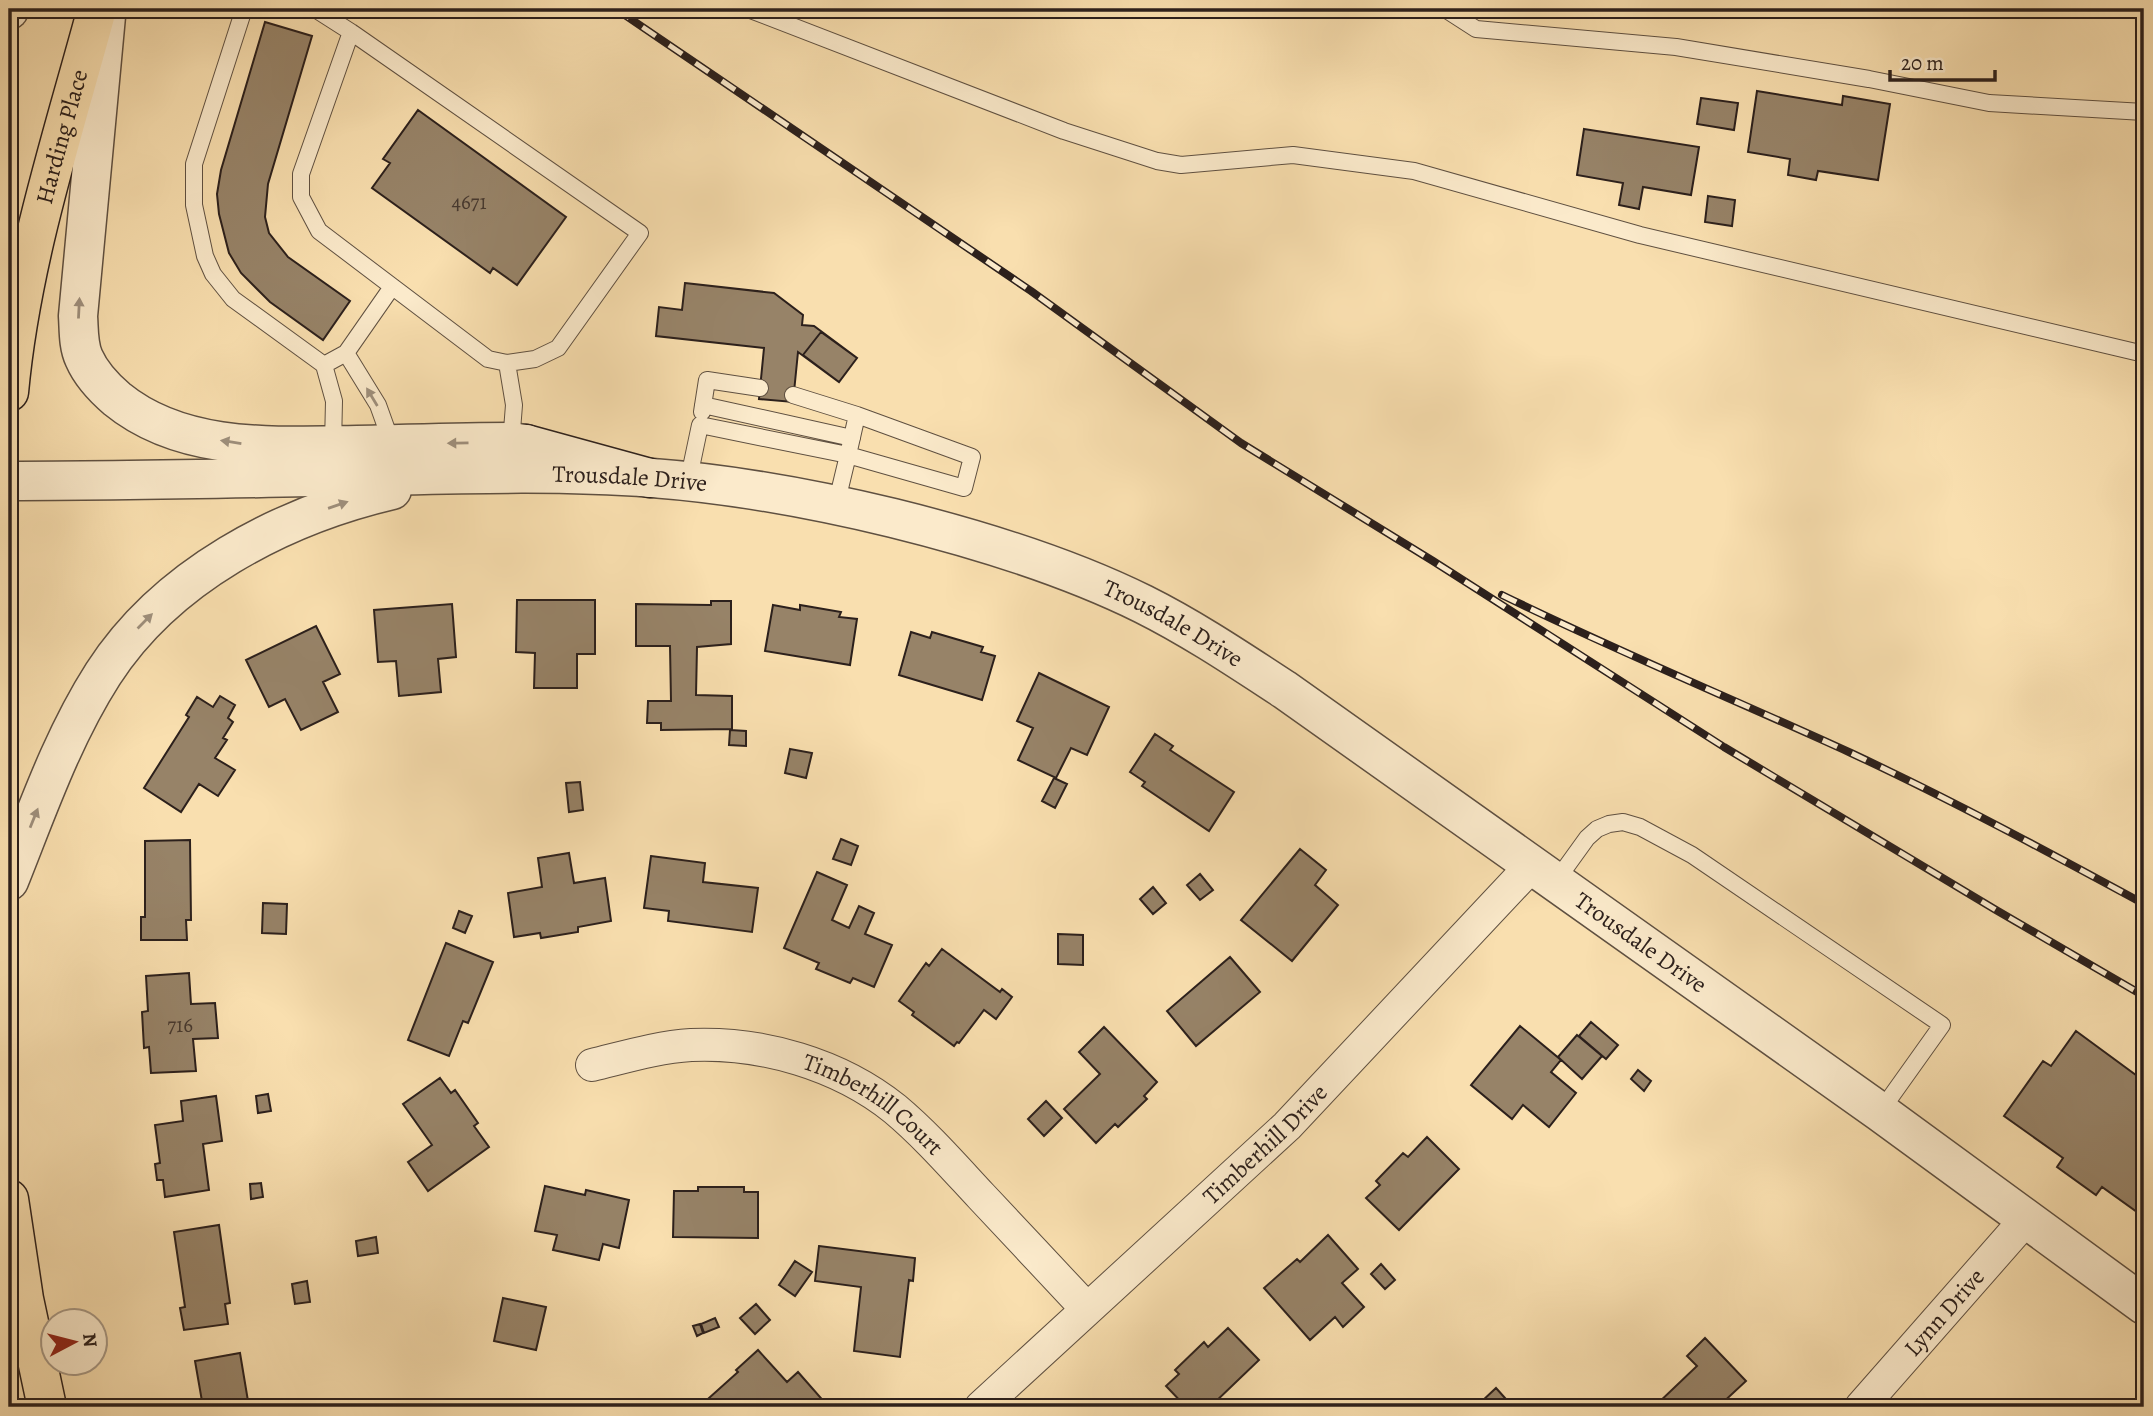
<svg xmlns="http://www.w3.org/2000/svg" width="2153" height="1416" viewBox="0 0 2153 1416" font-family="Alegreya,serif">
  <rect width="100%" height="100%" fill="#f9dfaf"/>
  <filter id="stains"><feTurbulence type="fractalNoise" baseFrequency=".00286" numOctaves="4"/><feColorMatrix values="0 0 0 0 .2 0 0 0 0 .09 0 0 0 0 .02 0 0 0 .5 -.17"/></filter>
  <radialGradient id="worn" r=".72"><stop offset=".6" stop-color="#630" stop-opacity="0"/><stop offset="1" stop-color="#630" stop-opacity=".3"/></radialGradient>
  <!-- building -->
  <path fill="#978368" stroke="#2c201c" stroke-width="2" d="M265,22L312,36L268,184L265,217L269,233L288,257L350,301L323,340L270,302L241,273L229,253L219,214L217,194L221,170Z
    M1757,91L1842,105L1843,96L1890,104L1878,180L1818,171L1816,180L1788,175L1790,159L1748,152Z
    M1701,98L1738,103L1734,130L1697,124Z
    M418,110L566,217L517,285L493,268L490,273L372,188L390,163L383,159Z
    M1584,129L1699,147L1691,195L1643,187L1639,209L1619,205L1623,183L1577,175Z
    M1708,196L1735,200L1732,226L1705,222Z
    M685,283L774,293L803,315L802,325L814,326L857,358L839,382L798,352L793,402L759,399L764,348L656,336L659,307L682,310Z
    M821,332L857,358L839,382L803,355Z
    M517,600H595V654H577V688H534L535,653L516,652Z
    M711,601H731V644L697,647L696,695L732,696V729L661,730V723H647L648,701H671L670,646H636V604L711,605Z
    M452,604L456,657L438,659L441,692L399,696L396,661L378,662L374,610Z
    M773,605L800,610V605L841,612L839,617L857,619L850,665L765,651Z
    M316,626L340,674L323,682L338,712L301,730L285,699L269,707L246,660Z
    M911,632L930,638L932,632L983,647L981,652L995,656L982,700L899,675Z
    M1039,673L1109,707L1087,755L1071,748L1056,778L1018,760L1033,728L1017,721Z
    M220,696L235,705L228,718L233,722L223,738L227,740L215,758L235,770L218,796L199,784L181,812L144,788L189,717L186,715L197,697L213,707Z
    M730,730L746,731V746L729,745Z
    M1155,734L1173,746L1170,750L1234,792L1209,831L1142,786L1145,782L1130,772Z
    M790,749L812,753L806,778L785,773Z
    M1054,778L1067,784L1055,808L1042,801Z
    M580,782L583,810L569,812L566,783Z
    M841,839L858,846L851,865L833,859Z
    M190,840L191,920H186L187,940H141V917H145V841Z
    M1300,849L1326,870L1315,885L1338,905L1292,961L1241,920Z
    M569,853L574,883L605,878L611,921L578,927V932L541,938L540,933L514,937L508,893L542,887L538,858Z
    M651,856L705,863L703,882L758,888L752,932L668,921L669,911L644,908Z
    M817,872L847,885L832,920L849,928L859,906L874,913L865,934L892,945L874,987L853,978L850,983L816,969L819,963L784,948Z
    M1200,874L1213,890L1200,900L1187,885Z
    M1153,887L1166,903L1153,914L1140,899Z
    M263,903L287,904L286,934L262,933Z
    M459,911L472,916L465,933L453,928Z
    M1058,934L1083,935V965L1058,964Z
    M446,943L493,962L468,1023L463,1021L449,1056L408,1040Z
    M942,949L1000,992L1002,989L1012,997L996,1019L984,1010L959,1043L957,1042L954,1046L912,1015L914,1012L899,1001L926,963L929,966Z
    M1230,957L1260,992L1196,1046L1167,1011Z
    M189,973L191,1004L215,1003L218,1038L193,1039L196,1071L151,1073L149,1047L144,1048L142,1012L148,1011L146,976Z
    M1591,1022L1618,1045L1606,1059L1579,1036Z
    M1520,1026L1561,1060L1551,1072L1576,1093L1549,1127L1523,1105L1512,1119L1471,1085Z
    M1104,1027L1157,1082L1144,1096L1147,1099L1118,1127L1115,1124L1096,1143L1064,1109L1100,1074L1079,1052Z
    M2076,1031L2144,1081V1217L2102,1187L2096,1195L2057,1167L2063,1158L2004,1116L2043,1061L2051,1066Z
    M1577,1035L1602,1056L1582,1079L1558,1057Z
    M1638,1070L1651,1081L1644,1091L1631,1079Z
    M440,1078L451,1093L455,1090L478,1123L474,1126L489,1147L428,1191L408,1162L432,1145L403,1104Z
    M268,1094L271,1111L258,1113L256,1096Z
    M216,1096L222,1141L203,1144L209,1190L165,1197L163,1180H157L155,1164L160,1163L155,1125L183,1121L181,1101Z
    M1046,1101L1062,1118L1044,1136L1028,1119Z
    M1427,1137L1459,1169L1399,1230L1366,1198L1380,1185L1376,1181L1403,1153L1408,1157Z
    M261,1183L263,1197L251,1199L250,1184Z
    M545,1186L585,1195L586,1190L629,1200L619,1248L603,1244L599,1260L553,1250L557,1235L535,1231Z
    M698,1187H744V1192H758V1238L673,1237L674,1191H698Z
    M219,1225L230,1303L225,1304L228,1324L184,1330L180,1308L185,1307L174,1232Z
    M1328,1235L1358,1269L1342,1283L1364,1307L1343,1327L1335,1317L1310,1340L1264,1288L1297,1259L1300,1262Z
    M376,1237L378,1253L358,1256L356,1241Z
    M819,1246L915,1258L913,1281L909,1280L900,1357L854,1351L861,1287L815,1281Z
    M795,1261L812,1272L795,1296L779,1285Z
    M1381,1264L1395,1280L1385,1289L1371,1274Z
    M307,1281L310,1302L295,1304L292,1284Z
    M503,1298L546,1307L536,1350L494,1341Z
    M756,1304L770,1320L755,1334L740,1318Z
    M715,1318L719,1327L704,1333L701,1324Z
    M700,1324L703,1333L697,1336L693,1326Z
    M1228,1328L1259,1360L1210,1407H1186L1166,1386L1179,1374L1175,1370L1204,1342L1208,1347Z
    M1705,1338L1746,1381L1718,1407H1657L1655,1406L1697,1366L1687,1356Z
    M758,1350L787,1382L798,1372L827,1405L824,1407H699L738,1372L736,1370Z
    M240,1353L249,1407H203L195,1361Z
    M1496,1388L1505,1398L1495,1407H1486L1481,1402Z"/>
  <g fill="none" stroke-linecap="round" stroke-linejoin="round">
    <!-- service casing -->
    <g stroke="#5f5041" stroke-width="18">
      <path id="service" d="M244,9L194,164V205L205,256L213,274L233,299L324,365L334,401L333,445
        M315,9L351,32L640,233L558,348L535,359L507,363L488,359L319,231L301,197V174L351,32
        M748,9L1064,131L1157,161L1181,165L1293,155L1414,171L1640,235L2144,354
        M1445,9L1476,29L1676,47L1869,79L1989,103L2144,112
        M346,353L378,405L392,444
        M507,363L514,405L511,443
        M324,365L346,353L392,287
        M703,405L852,438
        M702,412L707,380L760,388
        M688,482L700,425L848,455L857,415L793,395
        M836,505L848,455L964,488L972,457L857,415
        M1556,881L1587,838L1597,829L1609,824L1623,822L1640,827L1692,855L1942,1025L1880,1112"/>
    </g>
    <!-- minor casing -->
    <g stroke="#5f5041" stroke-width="34">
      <g id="minor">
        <path id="s1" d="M592,1065C625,1057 658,1047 691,1045C762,1042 839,1064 895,1109C926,1135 953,1166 981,1196C1016,1233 1051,1271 1086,1308"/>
        <path id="s2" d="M981,1407L1287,1126L1533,864"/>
        <path id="s3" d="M1861,1407L2027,1218"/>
      </g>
    </g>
    <!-- tertiary casing -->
    <g stroke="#5f5041" stroke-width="41">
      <g id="tertiary">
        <path d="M9,10V9"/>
        <path d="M106,16L78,316C79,330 78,345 84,358C91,374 103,387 117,399C183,453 276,446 357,445C408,444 460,442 511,442L526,444"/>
        <path id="s4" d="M9,481C130,481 252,478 373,476C466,474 559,471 652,478C733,484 814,499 893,518C978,539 1064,565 1143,604C1193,629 1239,660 1285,690L1880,1112L2144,1305"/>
        <path d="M9,881C37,811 62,738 103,674C166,576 281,516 392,490"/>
      </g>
    </g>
    <!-- secondary casing -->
    <g stroke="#2c201c" stroke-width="41">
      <path id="secondary" d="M526,444L650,478"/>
    </g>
    <!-- primary casing -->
    <g stroke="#2c201c" stroke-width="41">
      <g id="primary">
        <path id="s5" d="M9,392C21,261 63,135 97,9"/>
        <path d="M9,1199L24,1299L47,1407"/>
      </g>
    </g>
    <!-- service -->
    <use href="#service" stroke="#fbeacb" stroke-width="16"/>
    <!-- minor -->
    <use href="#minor" stroke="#fbeacb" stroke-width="32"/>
    <!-- tertiary -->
    <use href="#tertiary" stroke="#fbeacb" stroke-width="38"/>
    <!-- secondary -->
    <use href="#secondary" stroke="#fbeacb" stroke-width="38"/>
    <!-- primary -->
    <use href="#primary" stroke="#f9dfaf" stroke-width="38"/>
    <!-- rail casing -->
    <g stroke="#2c201c" stroke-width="8">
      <path id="rail" d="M616,9L1031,291L1241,443L1433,561L1724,747L1996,910L2144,996
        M1502,595C1617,651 1735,700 1851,753C1950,799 2048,852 2144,904"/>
    </g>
    <!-- rail -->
    <use href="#rail" stroke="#fbeacb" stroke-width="5" stroke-dasharray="16" stroke-linecap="butt"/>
  </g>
  <!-- one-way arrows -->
  <defs><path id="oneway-solid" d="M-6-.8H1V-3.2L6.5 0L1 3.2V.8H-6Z" transform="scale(1.75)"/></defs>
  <g fill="#9e8f7c">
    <use href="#oneway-solid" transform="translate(79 308) rotate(-87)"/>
    <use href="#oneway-solid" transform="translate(372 397) rotate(-121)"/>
    <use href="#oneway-solid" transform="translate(231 442) rotate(-171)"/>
    <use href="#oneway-solid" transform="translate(458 443) rotate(179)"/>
    <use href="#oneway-solid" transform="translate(338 505) rotate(-19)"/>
    <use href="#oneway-solid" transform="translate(145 621) rotate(-45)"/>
    <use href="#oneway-solid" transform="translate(34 818) rotate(-68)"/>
  </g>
  <g text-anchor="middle" stroke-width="7" stroke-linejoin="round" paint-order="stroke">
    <!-- number labels -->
    <g font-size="21" fill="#47392f">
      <text x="469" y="209">4671</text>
      <text x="180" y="1032">716</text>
    </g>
    <!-- street labels -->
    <g font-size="24" fill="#2c201c" stroke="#fbeacb">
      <text dy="8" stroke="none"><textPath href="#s5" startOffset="261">Harding Place</textPath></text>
      <text dy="8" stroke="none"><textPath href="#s4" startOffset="621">Trousdale Drive</textPath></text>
      <text dy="8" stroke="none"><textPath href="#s4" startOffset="1188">Trousdale Drive</textPath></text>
      <text dy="8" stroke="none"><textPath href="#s4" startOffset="1755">Trousdale Drive</textPath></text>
      <text dy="8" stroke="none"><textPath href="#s1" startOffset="298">Timberhill Court</textPath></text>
      <text dy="8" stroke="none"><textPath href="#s2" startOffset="387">Timberhill Drive</textPath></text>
      <text dy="8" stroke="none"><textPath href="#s3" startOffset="126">Lynn Drive</textPath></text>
    </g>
  </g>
  <!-- margin -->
  <rect width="2153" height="1416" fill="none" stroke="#f9dfaf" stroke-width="35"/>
  <rect x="10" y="10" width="2132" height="1395" fill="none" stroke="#2c201c" stroke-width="3.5"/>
  <rect x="18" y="18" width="2118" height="1381" fill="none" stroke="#2c201c" stroke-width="2"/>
  <!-- north arrow -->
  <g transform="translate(74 1342) rotate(83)"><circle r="33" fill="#fbeacb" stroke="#a89985" stroke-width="2"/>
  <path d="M0-5L12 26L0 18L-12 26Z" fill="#8f2418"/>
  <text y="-10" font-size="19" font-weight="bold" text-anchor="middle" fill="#2c201c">N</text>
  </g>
  <!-- scale -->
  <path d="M1890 70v10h105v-10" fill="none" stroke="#2c201c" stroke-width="3.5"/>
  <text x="1901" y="70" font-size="21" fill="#2c201c" stroke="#fbeacb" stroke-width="5" paint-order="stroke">20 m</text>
  <rect width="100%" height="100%" filter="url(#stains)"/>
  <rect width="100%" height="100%" fill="url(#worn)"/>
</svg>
